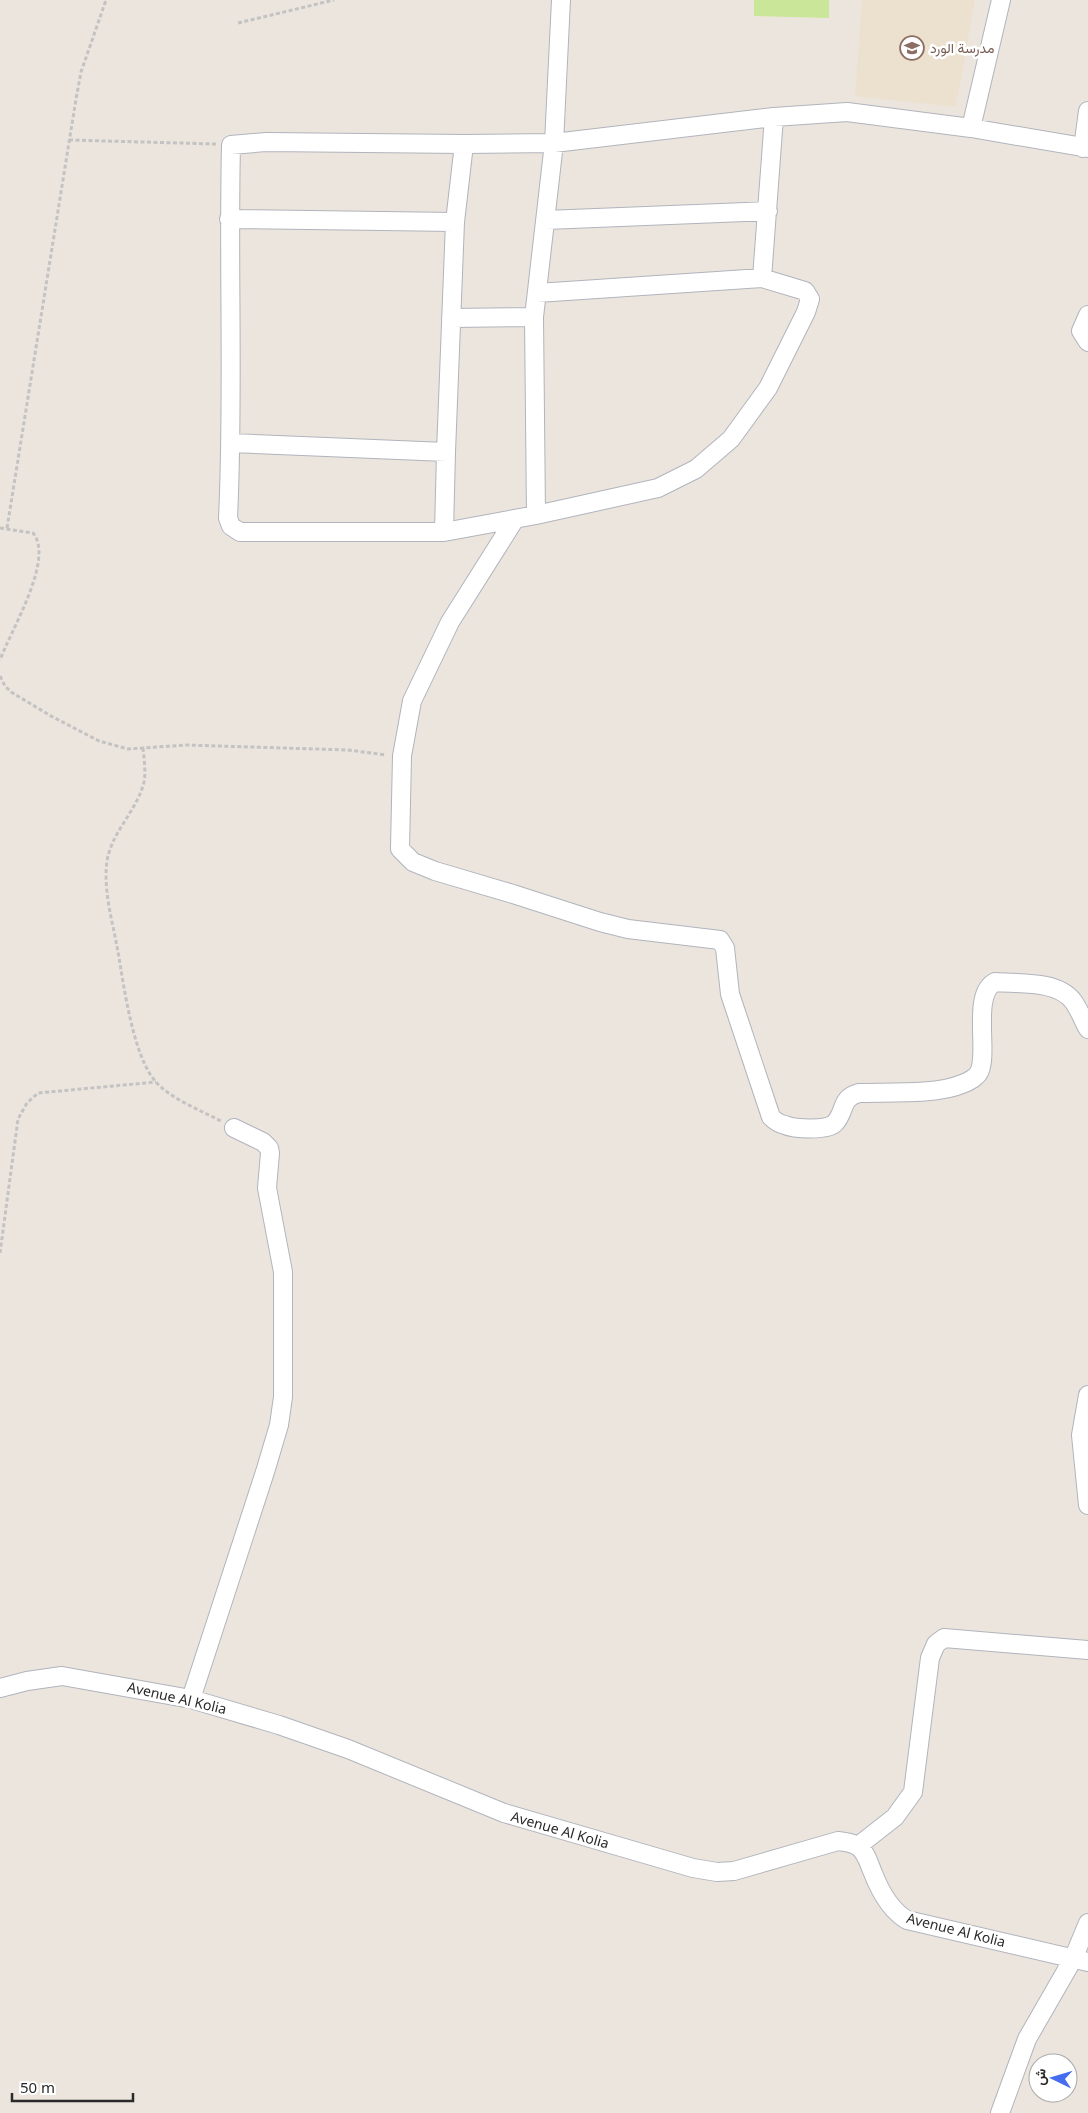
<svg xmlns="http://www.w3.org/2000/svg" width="1088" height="2113" viewBox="0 0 1088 2113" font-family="'Noto Sans',Vazirmatn,sans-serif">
  <rect width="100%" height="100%" fill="#ece5dd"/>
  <!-- education -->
  <path fill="#ece1ce" d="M862,0H975L956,107L855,96Z"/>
  <!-- pitch -->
  <path fill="#c9e699" d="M754,0H829V18L754,16Z"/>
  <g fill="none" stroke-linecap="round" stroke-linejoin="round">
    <!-- street casing -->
    <g stroke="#b1b4bd" stroke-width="20">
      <path id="street" d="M971,128L1001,0
        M1083,148L1088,111
        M229,219L455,222L446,452L232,443
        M546,220L768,211
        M455,222L464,144
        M762,278L774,117
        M537,293L762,278L805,291L810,299L806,312L768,388L731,439L696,469L658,488L536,515L444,532H240L231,526L228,518C234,394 228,269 231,145L266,142L464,144L554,143L774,117L847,112L971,128L1088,148
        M1088,315L1081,331L1088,342
        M451,318L534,317
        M536,515L534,317L554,143L561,0
        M515,519L450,622L412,701L402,756L400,849L413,862L435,871L513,894L600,922L628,929L720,940L725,948L730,994L771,1117C775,1121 779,1124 785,1125C794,1129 828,1131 835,1123C846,1111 840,1098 859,1093C887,1092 937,1095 962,1084C968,1082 978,1077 980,1070C988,1049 972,994 995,982C1018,984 1057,980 1073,1001C1079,1009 1083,1020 1088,1029
        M444,532L446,452
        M1088,1395L1081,1435L1088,1505
        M0,1688L27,1681L62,1676L191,1699L279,1725L348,1749L504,1813L693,1868L717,1872L734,1871L838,1841C845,1842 851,1842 857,1846C866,1851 869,1864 873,1873C880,1891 890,1910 907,1920L1088,1962
        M191,1699L265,1472L279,1425L283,1397V1272L267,1188L270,1153L269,1148L263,1142L234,1128
        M858,1846L895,1817L913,1792L930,1658L936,1644L944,1638L1088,1650
        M1000,2113L1027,2039L1073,1959L1088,1923"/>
    </g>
    <!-- path -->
    <path stroke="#c3c3c3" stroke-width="3" stroke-dasharray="4 2.5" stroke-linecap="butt" d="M238,23L334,0
      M69,140L216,144
      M0,528L33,533C55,559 10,632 0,660
      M7,528L76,99L81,72L106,0
      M0,676L5,686L11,692L51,716L99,741L128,749L186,745L348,750L386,755
      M143,748C144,759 146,772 144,782C137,811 112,831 107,861C103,891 113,923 118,952C124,986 133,1057 156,1082C171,1099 202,1111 221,1121
      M0,1253L18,1119L27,1103L38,1093L156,1082"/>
    <!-- street -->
    <use href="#street" stroke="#fff" stroke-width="18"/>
  </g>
  <!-- icons -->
  <defs>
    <g id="school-ring" transform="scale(1.25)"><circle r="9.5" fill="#fff" stroke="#8d6e63" stroke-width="1.5"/><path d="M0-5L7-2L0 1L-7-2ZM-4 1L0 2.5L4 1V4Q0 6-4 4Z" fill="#8d6e63"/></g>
  </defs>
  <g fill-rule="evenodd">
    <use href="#school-ring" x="912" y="48"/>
  </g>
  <g text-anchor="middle" stroke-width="5" stroke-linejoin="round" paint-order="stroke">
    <!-- education labels -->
    <g font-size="14" fill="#785e54" stroke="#fff" text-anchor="start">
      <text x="930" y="53">مدرسة الورد</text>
    </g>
    <!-- street labels -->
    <g font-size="14" fill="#2a2a2a" stroke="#fff">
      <text transform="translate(177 1698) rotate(13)" y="5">Avenue Al Kolia</text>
      <text transform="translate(560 1830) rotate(16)" y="5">Avenue Al Kolia</text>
      <text transform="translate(956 1930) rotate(14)" y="5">Avenue Al Kolia</text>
    </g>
  </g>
  <!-- north arrow -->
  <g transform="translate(1053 2078) rotate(275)"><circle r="24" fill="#ffffff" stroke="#aaaaaa"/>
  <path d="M0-4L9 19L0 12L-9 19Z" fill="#466df0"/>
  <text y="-8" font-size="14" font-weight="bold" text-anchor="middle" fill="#2a2a2a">ش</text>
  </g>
  <!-- scale -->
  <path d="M12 2093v8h121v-8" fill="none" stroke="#2a2a2a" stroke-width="2.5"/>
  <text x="20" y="2093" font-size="15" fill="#2a2a2a" stroke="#ffffff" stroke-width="4" paint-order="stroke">50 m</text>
</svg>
